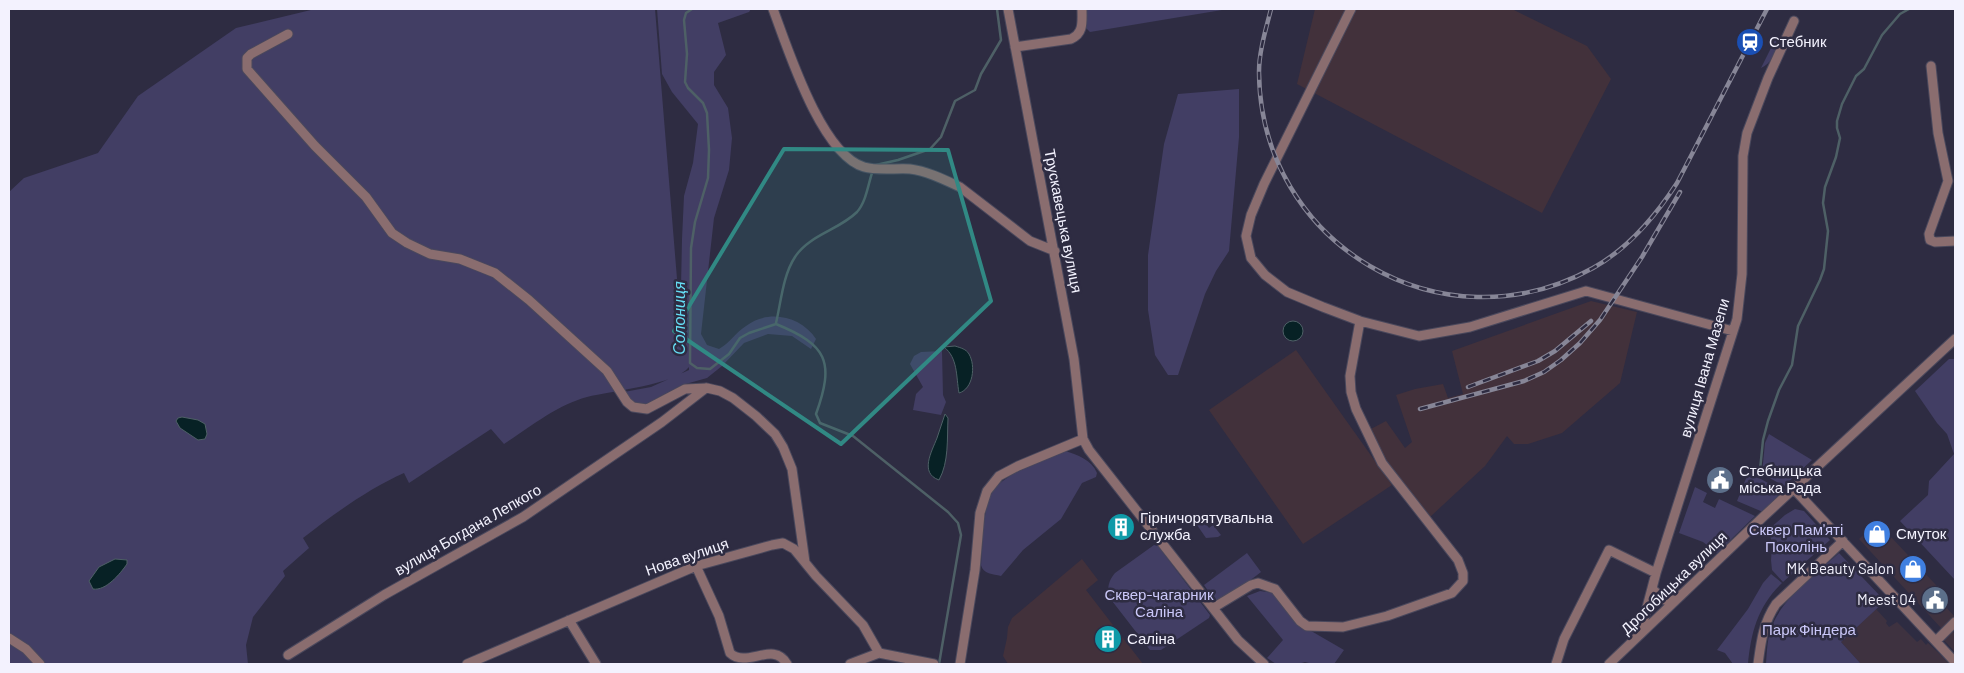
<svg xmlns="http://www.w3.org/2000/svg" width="1964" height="673" viewBox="0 0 1964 673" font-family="Barlow,sans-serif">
  <rect width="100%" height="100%" fill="#2e2c42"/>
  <!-- commercial -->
  <path fill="#3e3240" d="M1877,522L1950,600L1944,605L1955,617L1942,629L1859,539Z
    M1876,609L1887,621L1886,623L1889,627L1897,622L1917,642L1921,639L1926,645L1928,643L1950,664H1861L1841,642Z
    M1952,631L1955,634V652L1943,639Z"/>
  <!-- industrial -->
  <path fill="#42313b" d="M1315,9H1512L1587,46L1611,79L1542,213L1297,84Z
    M1591,301L1637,312L1620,383L1562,433L1528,444H1514L1507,436L1485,466L1430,517L1386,461L1369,430L1386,421L1405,448L1412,442L1396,395L1415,389L1443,384L1448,398L1463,394L1452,351Z
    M1296,350L1392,485L1303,544L1209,410Z
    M1082,559L1098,580L1086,590L1143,664H1008L1003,656L1007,638L1008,627L1012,618Z"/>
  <!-- green -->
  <path fill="#423e64" d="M315,9H655L678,291L685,342L681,287L682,239L684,196L693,163L698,124L672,92L662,74L657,9H751L749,12L718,23L726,55L714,72V85L728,108L732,138L729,170L714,218L701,334L707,345L719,349C731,342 735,333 746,326C768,309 801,316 816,339L811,349L792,336L768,334L744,343L722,366L707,378L682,385L646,404L633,403L624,392L651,387L689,370V367C675,385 611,391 587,397C557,405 530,427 504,444L491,429L409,483L404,473C368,489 334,514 303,538L309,548L283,571L285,576L253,617L246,645L248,664H9V192L24,178L98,153L138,96L236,28Z
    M1087,9H1228L1090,32L1086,28Z
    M1777,36C1780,48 1771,64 1761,68Z
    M1239,89V137L1229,251L1216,271L1205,294L1178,375H1168L1155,355L1148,310V255L1164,144L1178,94Z
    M942,351L943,395L946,402L941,415L913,410L916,394L923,387L910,364L914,356L921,352Z
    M1949,359H1955V580L1900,521L1928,495L1929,481L1954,454L1947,434L1937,423L1915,391Z
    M1769,434L1812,460L1784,486L1762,474L1765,443Z
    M1065,451C1078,455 1092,460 1097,473L1096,477L1082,483L1061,519L1023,550L1001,576C993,574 983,574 981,565C983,545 982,511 992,493C1003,473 1044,461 1065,451Z
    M1747,476L1759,478L1783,491L1763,512L1737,501Z
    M1695,487L1707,493L1703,502L1715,508L1719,499L1755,516L1717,553L1703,542L1679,533Z
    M1795,509L1804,511L1830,540L1783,582L1772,570L1771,560L1772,545L1769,529L1785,515Z
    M1203,520L1209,528L1213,525L1221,535L1218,537L1206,538L1197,525Z
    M1154,545L1158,546L1210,615L1209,618L1161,650H1150L1109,597C1107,587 1109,580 1115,573Z
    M1247,553L1261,572L1218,605L1204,585Z
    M1839,553L1885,601L1841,642L1861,664H1766C1767,651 1767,639 1772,626C1784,596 1816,574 1839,553Z
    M1771,574L1782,583C1758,606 1751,632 1748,664H1733L1725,653L1717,650L1748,609L1763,583Z
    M1260,591L1273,593L1306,628L1344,650L1334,664H1313L1305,662L1298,664H1276L1267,658L1283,640L1247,596Z"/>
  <!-- water -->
  <path fill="#072125" stroke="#4e6066" d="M1283 331a10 10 0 1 1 20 0a10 10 0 1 1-20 0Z
    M955,346C961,348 966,349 969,354C976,366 973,389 959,393C956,376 958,358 944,347Z
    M945,414L948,418C947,439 949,462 939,480C919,473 932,451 937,438C940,430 942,422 945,414Z
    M182,417L198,420L205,424L207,434L205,439L198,440L180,428L176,421L178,418Z
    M115,559L127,560V564C120,574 106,591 93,589L89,581L99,567Z"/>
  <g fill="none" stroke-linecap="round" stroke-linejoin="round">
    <!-- stream -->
    <path stroke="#4e6066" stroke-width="2.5" d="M692,9L686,13L684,20L687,54L685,82L688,88L703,103L707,113L709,150L708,178L695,222L691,248L690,363L697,368L710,369L729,354L740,338L749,333L776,324C827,345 835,361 816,414L820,423L853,436L948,512L958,523L961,535L939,664
      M876,165L898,160L930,149L941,137L955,101L975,90L981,74L1001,40L997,9
      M776,323C781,302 783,275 795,257C809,235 839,230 857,212C866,202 868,185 872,173
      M1760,470L1763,440L1768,421L1779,390L1792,365L1798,326L1820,280L1824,269L1828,231L1823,203L1825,187L1836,157L1840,138L1837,128V121L1842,104L1856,76L1864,69L1882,35L1900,14L1909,9"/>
    <!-- minor casing -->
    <g stroke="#4a485c" stroke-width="11">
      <path id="minor" d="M773,9C788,49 821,154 864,167C878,171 896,168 910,169C927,171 945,180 960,187L1030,241L1055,251
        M1008,9L1074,359L1083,439L1089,450L1238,640L1264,664
        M1351,9L1264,184L1251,215L1246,236L1251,258L1265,275L1287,292L1323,307L1360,321L1419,336L1470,327L1586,291L1733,331
        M288,34L251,54L247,58V69L315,146L366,197L392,233L407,243L430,254L460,259L495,273L529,300L607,371L627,402L633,407L647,409L685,389L707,388L720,391L733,398L756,416L775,434L783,447L792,469L805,562
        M1015,47L1071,39C1084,33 1082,22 1082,9
        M1931,66L1938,133L1948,181L1929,234L1930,240L1935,242L1955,241
        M1794,489L1955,662
        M696,566L719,616L730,653C747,669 773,640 787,664
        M1652,589L1665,600H1676
        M1213,608L1251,585L1258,583L1275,589L1300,621L1307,626L1343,627L1387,616L1452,593L1463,581V573L1458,560L1382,463L1356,409L1351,392L1350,376L1360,321
        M569,620L596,664
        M1640,634L1656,573L1737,319L1742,274L1743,156L1747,133L1768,78L1794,21
        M9,638L26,649L40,664
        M1936,641L1955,622
        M879,653L934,664
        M288,655L384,595L523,517L662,422L706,388
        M467,664L696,566L772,545L783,543L794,549L816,576L863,625L879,653
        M850,664L879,653
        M960,664L975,570L980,513L987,491L999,476L1018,466L1083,439
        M1556,664L1564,639L1609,550L1656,573
        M1609,664L1763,517L1955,339
        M1758,664C1761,642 1763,623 1776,604L1843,541"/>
    </g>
    <!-- minor -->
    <use href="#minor" stroke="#8a6d6f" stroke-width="9"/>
    <!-- rail casing -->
    <g stroke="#878697" stroke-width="4.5">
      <path id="rail" d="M1271,9C1266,29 1259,51 1259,72C1260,244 1442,352 1593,268C1629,248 1655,217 1677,183L1767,9
        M1468,387L1538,361L1555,351L1591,321
        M1420,409L1524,381L1544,372L1561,360L1580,343L1600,320L1642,257L1680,192"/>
    </g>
    <!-- rail -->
    <use href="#rail" stroke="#2e2c42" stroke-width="2.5" stroke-dasharray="8" stroke-linecap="butt"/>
  </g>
  <!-- marked area -->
  <path fill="#318984" fill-opacity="0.2" stroke="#318984" stroke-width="4" stroke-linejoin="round" d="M784,149L948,150L991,301L841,444L674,331Z"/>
  <!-- icons -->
  <defs>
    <g id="station-disc" transform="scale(1.4375)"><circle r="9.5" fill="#1a4fb4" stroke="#2e2c42"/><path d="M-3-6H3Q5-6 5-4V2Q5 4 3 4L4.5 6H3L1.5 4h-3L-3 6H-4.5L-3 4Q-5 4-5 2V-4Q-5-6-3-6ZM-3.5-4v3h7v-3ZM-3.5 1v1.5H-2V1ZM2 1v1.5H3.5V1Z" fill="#fff"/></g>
    <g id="civic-disc" transform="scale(1.4375)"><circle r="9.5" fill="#5c6f8a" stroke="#2e2c42"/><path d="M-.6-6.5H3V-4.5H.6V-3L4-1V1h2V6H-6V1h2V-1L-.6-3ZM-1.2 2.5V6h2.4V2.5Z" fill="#fff"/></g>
    <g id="building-disc" transform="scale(1.4375)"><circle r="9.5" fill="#0f9aa8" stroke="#2e2c42"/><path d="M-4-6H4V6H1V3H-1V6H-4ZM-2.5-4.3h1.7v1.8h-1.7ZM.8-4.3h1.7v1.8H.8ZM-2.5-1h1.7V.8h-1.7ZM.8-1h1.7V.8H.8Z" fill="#fff"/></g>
    <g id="shop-disc" transform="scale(1.4375)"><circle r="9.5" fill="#3f7fe0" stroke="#2e2c42"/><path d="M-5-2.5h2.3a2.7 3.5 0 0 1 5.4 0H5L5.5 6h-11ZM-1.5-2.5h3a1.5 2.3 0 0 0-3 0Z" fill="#fff"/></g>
  </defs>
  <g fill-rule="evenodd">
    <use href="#station-disc" x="1750" y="42"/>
    <use href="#civic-disc" x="1720" y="480"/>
    <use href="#building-disc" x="1121" y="527"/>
    <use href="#shop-disc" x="1877" y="534"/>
    <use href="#shop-disc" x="1913" y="569"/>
    <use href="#civic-disc" x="1935" y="600"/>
    <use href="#building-disc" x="1108" y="639"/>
  </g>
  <g text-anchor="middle" stroke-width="5" stroke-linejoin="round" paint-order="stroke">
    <!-- poi labels -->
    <g font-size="15" fill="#f3f2fe" stroke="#2e2c42" text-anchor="start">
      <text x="1769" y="47">Стебник</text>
      <text x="1739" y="476">Стебницька<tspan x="1739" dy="17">міська Рада</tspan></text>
      <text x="1140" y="523">Гірничорятувальна<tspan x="1140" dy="17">служба</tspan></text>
      <text x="1896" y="539">Смуток</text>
      <text x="1894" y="574" text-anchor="end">MK Beauty Salon</text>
      <text x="1916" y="605" text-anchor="end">Meest 04</text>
      <text x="1127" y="644">Саліна</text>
    </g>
    <!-- street labels -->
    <g font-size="15" fill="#f3f2fe" stroke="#2e2c42">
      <text transform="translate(1063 221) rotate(79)" y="5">Трускавецька вулиця</text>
      <text transform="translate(1705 368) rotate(-74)" y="5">вулиця Івана Мазепи</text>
      <text transform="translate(468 530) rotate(-30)" y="5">вулиця Богдана Лепкого</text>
      <text transform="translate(687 557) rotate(-19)" y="5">Нова вулиця</text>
      <text transform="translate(1674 583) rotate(-44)" y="5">Дрогобицька вулиця</text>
    </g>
    <!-- park labels -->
    <g font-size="15" fill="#cbc8f9" stroke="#2e2c42">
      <text x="1796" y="535">Сквер Пам'яті<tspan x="1796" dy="17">Поколінь</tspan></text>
      <text x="1159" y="600">Сквер-чагарник<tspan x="1159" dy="17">Саліна</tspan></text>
      <text x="1809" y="635">Парк Фіндера</text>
    </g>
    <!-- water labels -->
    <g font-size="16" font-style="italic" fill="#66def5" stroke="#2e2c42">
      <text transform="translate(679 318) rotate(-90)" y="6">Солониця</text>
    </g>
  </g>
  <!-- border -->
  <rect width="1964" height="673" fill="none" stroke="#f3f2fe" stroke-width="20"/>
</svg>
